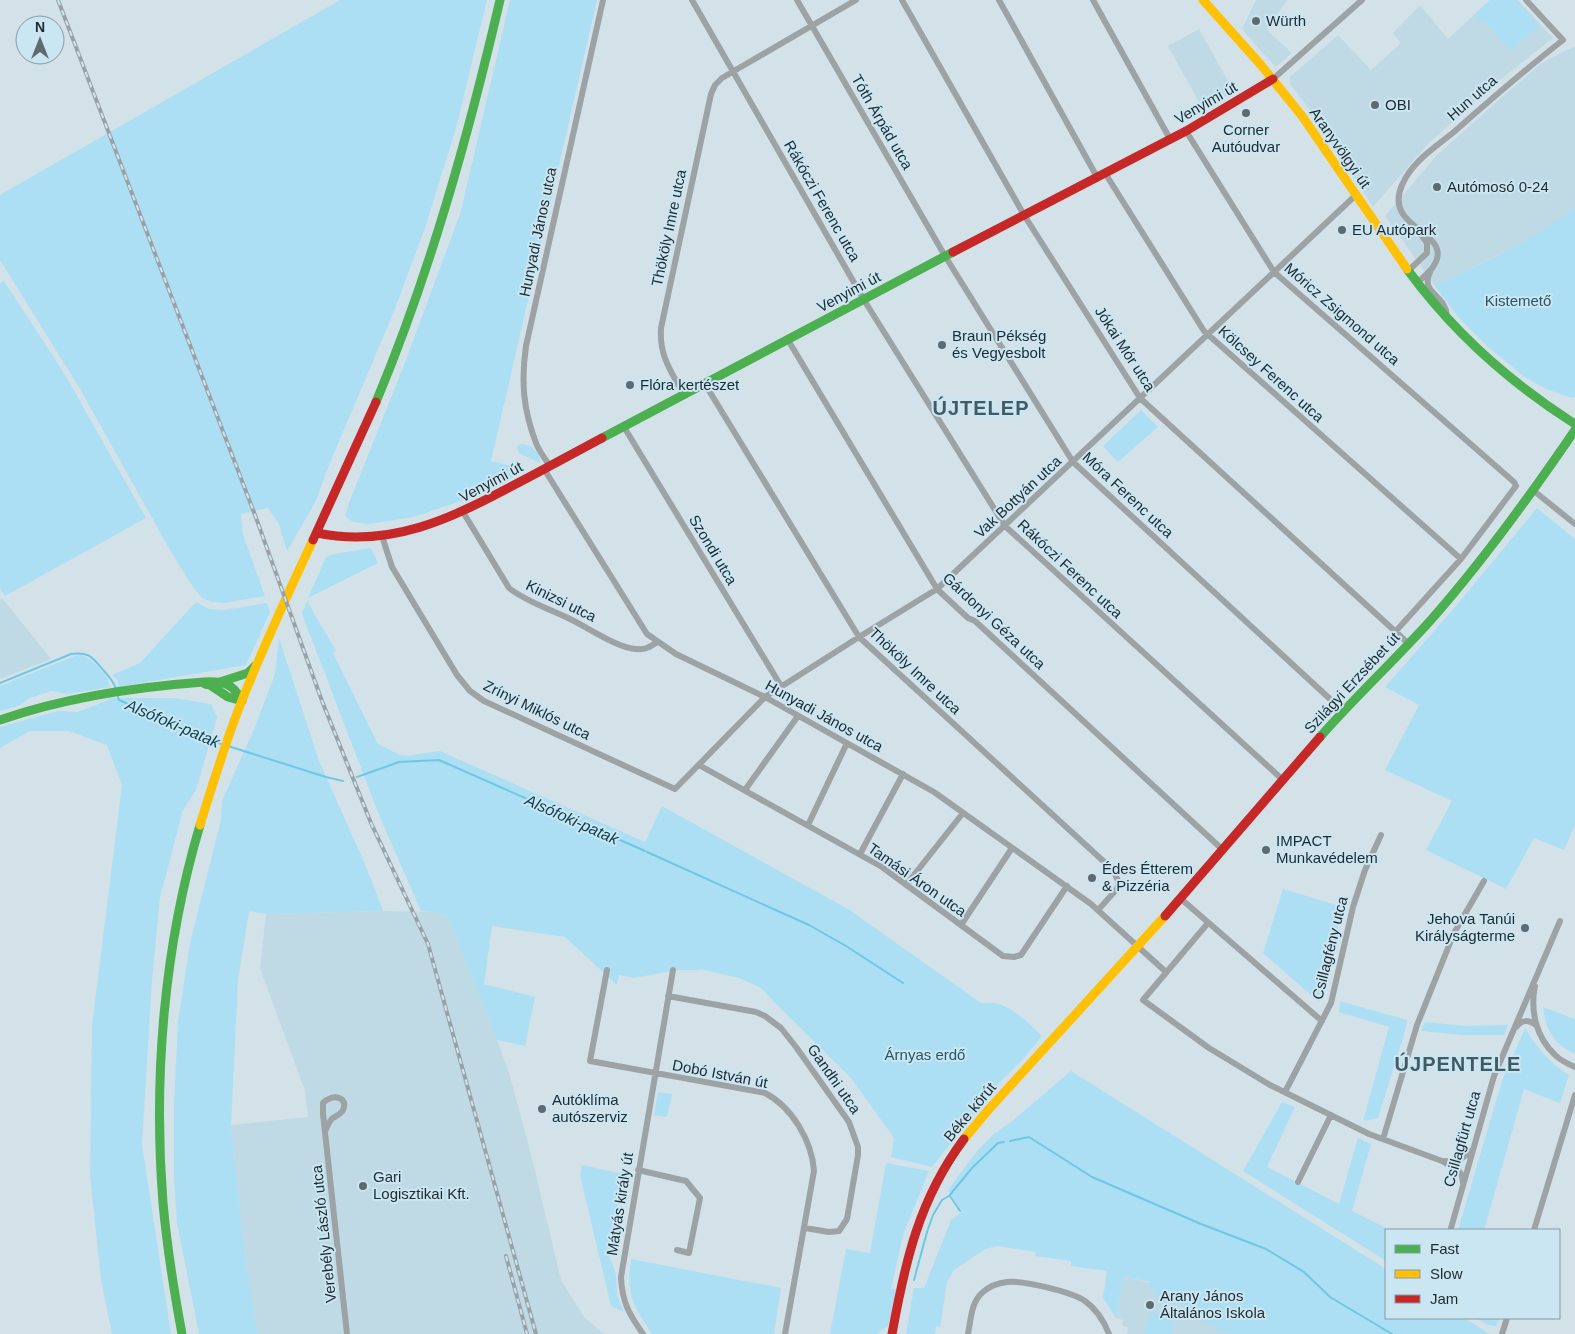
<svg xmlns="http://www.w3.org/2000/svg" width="1575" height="1334" viewBox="0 0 1575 1334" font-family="Arial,sans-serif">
  <rect width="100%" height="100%" fill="#d3e2e9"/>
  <!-- built -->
  <path fill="#bfdae4" d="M1256,0H1287L1267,30L1292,53L1276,67L1259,49L1242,29Z
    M1490,0H1518L1553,38L1490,88L1426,146L1373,207L1317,119L1290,84V77L1338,35L1371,70L1401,43L1393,33L1420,5L1448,39Z
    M1199,29L1234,92L1203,109L1168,46Z
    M1575,47V207L1549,227L1510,249L1435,286L1385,216L1437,155L1501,98L1542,63L1566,50Z
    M2,598L51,659L0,679V599Z
    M383,911L434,912L447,916L497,1040L509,1073L530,1150L561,1280L584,1317L604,1334H258L244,1246L231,1125L308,1117L305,1091L260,968L266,914Z
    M1124,1277L1150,1283L1155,1289L1181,1300L1185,1306L1203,1314L1216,1324L1232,1334H1127L1128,1327L1122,1326L1123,1320L1116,1318Z"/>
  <!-- green -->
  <path fill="#acdff3" d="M340,0H487L456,128L425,228L393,314L329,465L316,501L287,551L279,524L268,508L241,514L243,535L265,596L225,603L212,602L202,598L193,587L171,552L80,389L0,260V195Z
    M510,0H597L491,461L516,467L518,474L469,498L414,517L369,524L353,522L345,516L349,503L406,360L461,211Z
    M1490,0H1517L1538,26L1510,51L1482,19L1478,22L1473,16Z
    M1575,207V397L1572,398L1546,389L1526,378L1487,346L1459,318L1435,286C1483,262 1533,241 1575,207Z
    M4,281L64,373L146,518L5,596L0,589V283Z
    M1141,410L1158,427L1118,462L1103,446Z
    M520,444C531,444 541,452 540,463L519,453L517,447Z
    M1537,508L1575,539V825L1564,850L1534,838L1506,889L1426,850L1452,801L1385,770L1419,705L1385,687L1456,606Z
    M371,548L378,563L308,598L326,557L334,554Z
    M307,601L336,651L333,653L378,744L400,755L411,756V755L440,751L645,842L662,806L848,909L981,1003C985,1004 989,1002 993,1003C1010,1004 1031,1025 1042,1036L1025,1057L995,1087L932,1167L891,1157L894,1138L851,1078L778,1006L761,988L739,978L700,969V970H677L634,978L619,975L617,985L565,937L492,926L484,984L535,997L525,1046L497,1040L447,916L434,912L421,911L379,815L302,614Z
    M196,602L209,609L224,610L267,603L270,612L246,665L118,687V680L112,675L140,663Z
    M279,638L319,761L365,864L383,911L266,914L249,911L238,980L231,1125L244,1246L258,1334H199L177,1223L174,1178V1102L178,1022L190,943L221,820L222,801L255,727L275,674Z
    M82,655C94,661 108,674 110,687L68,694L51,691L30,698L18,706L0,711V686L75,656Z
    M112,698H175L211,704L217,717L196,790L183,810L160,897L152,981L142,1144L171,1334H112L101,1280L90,1174L92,1026L122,785L107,745L69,731H30L0,748V727L58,711L77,712L96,705Z
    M1283,889L1343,907L1333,945L1323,999L1319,1002L1263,953Z
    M1340,1001L1407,1020L1405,1031L1378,1118L1363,1121L1389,1027L1339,1012Z
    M1543,1007L1575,1019V1054C1553,1044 1546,1030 1543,1007Z
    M1425,1022L1466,1026L1508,1025L1504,1035H1462L1421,1031Z
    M1525,1028C1538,1049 1548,1061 1569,1075L1560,1103L1524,1089L1484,1230H1458L1502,1081Z
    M1071,1071L1386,1269V1318H1464L1490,1334H1232L1215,1330V1324L1202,1322L1203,1314L1184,1311L1185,1306L1180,1304V1300L1154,1295L1155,1289L1149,1288L1150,1282L1124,1277L1116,1318L1103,1298L1107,1271L1071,1266V1261L1035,1256L1036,1252L997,1246L985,1249L954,1270L947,1282L940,1327L936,1326L935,1334H906L914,1288H924L951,1220L962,1212L948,1190L977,1151L994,1134L1011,1122Z
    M658,1092L672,1094L667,1117L654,1115Z
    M1282,1102L1295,1107L1267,1167L1339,1204L1358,1138L1371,1144L1352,1211L1390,1230H1386V1261L1243,1171Z
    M886,1163L929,1171L903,1235L891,1289H896L888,1326L879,1332L878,1334H830L846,1249L870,1253Z
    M582,1165L624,1174L609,1255L616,1274L617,1295L624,1312L611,1306L580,1175Z
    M631,1259L781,1288L774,1334H652C633,1305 626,1295 631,1259Z
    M1149,1313L1174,1317L1172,1334H1145Z
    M1476,1318H1499L1496,1326C1488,1326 1483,1322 1476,1318Z"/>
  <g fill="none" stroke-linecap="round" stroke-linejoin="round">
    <!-- stream -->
    <path stroke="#6fc7e6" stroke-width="2" d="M0,683L71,654C91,651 93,659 105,672C110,678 114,682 116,689
      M117,694L119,700L221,744
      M228,746L326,777L343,781
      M357,777L399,762L439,760L645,851
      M647,852L809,925L846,946L903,983
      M1010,1141L1029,1137L1092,1177L1201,1224L1266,1249L1304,1272L1330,1297L1392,1334
      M950,1196L960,1211
      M914,1280L927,1232L933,1215L942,1200L949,1196L972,1168L998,1143L1004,1142"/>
    <!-- street -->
    <path stroke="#9da2a5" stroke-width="6" d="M692,0L864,300L1005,526L1283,780
      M797,0L945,256L1073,462L1343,711
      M902,0L1024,215L1140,398L1409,644
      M999,0L1097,177
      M1093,0L1170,139
      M1273,79L1362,0
      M1186,131L1274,272L1514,482L1516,486L1461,559L1395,632
      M1105,173L1204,331L1461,559
      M1408,271L1427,253V243L1420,233
      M1430,272C1421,292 1440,293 1445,308C1447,311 1446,314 1447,317
      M1417,283C1422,278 1429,273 1433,267C1457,231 1382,231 1402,185C1412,161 1436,147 1455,131C1490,100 1526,69 1563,40L1526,0
      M788,340L937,589L968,618L975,621L1223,850
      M705,384L859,637L1113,870L1119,883L1117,889L1098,910
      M684,395C671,371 659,356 661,328L711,94L715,85L722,78L856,0
      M624,427L781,686
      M550,466C545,459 539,451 536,443C523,409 521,381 526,346L603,0
      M544,469L647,634L676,654L765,697L934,792L1091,904L1166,972
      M1534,491L1575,524
      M463,512L509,588C527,602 550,609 570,619C587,627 619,649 636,649C645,650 650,647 657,642
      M382,536L392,567L457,675L470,691L484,701L675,789L765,697L859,637L937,589L1357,194
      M699,765L882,867L1003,956L1014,957L1021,955L1067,886
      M745,790L798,716
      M808,825L847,743
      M860,854L903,774
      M906,885L963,813
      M1180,898L1322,1021
      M1208,923L1143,1000L1209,1048L1270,1085L1369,1134L1442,1161L1459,1171L1462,1176L1463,1183
      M961,925L1012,848
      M607,970L590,1061L765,1093C792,1107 812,1141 814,1171L785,1334
      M1535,986C1530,1011 1536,1037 1555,1055C1560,1060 1568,1064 1575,1067
      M668,996L756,1012L765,1016L781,1028L796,1047L849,1122L858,1147V1155L847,1219L839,1231L829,1232L805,1228
      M1516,1027C1523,1019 1528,1020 1536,1025
      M1285,1092L1331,1003L1353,907L1365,870L1381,835
      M325,1131C327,1128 328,1123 331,1120C334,1116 341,1115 343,1110C349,1097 332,1093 323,1103V1114L347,1334
      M1383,1139L1417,1025L1454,933L1484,881
      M1444,1161C1455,1162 1462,1160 1470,1151
      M638,1170L686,1181L700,1198L689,1253L677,1250
      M1298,1182L1331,1115
      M1451,1228L1494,1076L1560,921
      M1534,1230L1575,1095
      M643,1334C629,1314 622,1302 621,1277L673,970
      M968,1334C971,1319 971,1302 983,1292C990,1286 998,1283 1007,1282C1023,1280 1072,1292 1085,1301C1096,1309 1104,1321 1109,1334
      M1502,1334L1507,1318"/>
    <!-- fast -->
    <path stroke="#4caf50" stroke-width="9" d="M1407,269C1453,332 1509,382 1575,424
      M376,402C430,273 468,137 500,0
      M602,438L953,252
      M220,682L248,673L255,666
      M205,684L210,685L228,697L242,701
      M0,720C66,697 135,687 204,682C223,681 233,683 242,701
      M1320,737C1355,697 1394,661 1430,621C1483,561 1530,496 1575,430
      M182,1334C174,1291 167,1247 163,1203C153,1077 164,946 200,825"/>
    <!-- slow -->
    <path stroke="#ffc107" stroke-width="9" d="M1203,0L1261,65L1302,116L1407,269
      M200,825C212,786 224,747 239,708C261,651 287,596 313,540
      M964,1139L989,1109L1165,916"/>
    <!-- jam -->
    <path stroke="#c62828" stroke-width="9" d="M953,252L1186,131L1273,79
      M317,533C391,548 450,519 514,485C543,470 572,454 602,438
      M313,540L376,402
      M1165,916L1320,737
      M892,1334C905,1262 919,1199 964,1139"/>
    <!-- rail casing -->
    <g stroke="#9aa1a6" stroke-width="4">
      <path id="rail" d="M58,0L255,515L322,701L371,823L428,944L536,1334
        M506,1256L527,1334"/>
    </g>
    <!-- rail -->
    <use href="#rail" stroke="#cae6f2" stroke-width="2" stroke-dasharray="5.5" stroke-linecap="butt"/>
  </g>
  <!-- markers -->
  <g fill="#5e6a6f" stroke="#cae6f2" stroke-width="2">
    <circle cx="1256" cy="21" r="5"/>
    <circle cx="1375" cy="105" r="5"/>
    <circle cx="1246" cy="113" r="5"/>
    <circle cx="1437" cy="187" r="5"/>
    <circle cx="1342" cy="230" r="5"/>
    <circle cx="942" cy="345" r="5"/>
    <circle cx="630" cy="385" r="5"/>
    <circle cx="1266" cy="850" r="5"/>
    <circle cx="1092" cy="878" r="5"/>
    <circle cx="1525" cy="928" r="5"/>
    <circle cx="542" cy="1109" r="5"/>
    <circle cx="363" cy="1186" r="5"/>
    <circle cx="1150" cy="1305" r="5"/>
  </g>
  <g text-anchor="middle" stroke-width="4" stroke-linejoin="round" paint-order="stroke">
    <!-- poi labels -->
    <g font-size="15" fill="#1f2a2e" stroke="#cae6f2" text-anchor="start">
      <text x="1266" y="26">Würth</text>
      <text x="1385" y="110">OBI</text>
      <text x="1246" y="135" text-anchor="middle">Corner<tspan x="1246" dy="17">Autóudvar</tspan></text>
      <text x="1447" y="192">Autómosó 0-24</text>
      <text x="1352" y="235">EU Autópark</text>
      <text x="952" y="341">Braun Pékség<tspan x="952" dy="17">és Vegyesbolt</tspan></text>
      <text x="640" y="390">Flóra kertészet</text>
      <text x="1276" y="846">IMPACT<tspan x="1276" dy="17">Munkavédelem</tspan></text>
      <text x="1102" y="874">Édes Étterem<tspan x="1102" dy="17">&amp; Pizzéria</tspan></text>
      <text x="1515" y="924" text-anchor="end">Jehova Tanúi<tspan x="1515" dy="17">Királyságterme</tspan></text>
      <text x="552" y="1105">Autóklíma<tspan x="552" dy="17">autószerviz</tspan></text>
      <text x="373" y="1182">Gari<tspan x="373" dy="17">Logisztikai Kft.</tspan></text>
      <text x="1160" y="1301">Arany János<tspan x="1160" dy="17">Általános Iskola</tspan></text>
    </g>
    <!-- street labels -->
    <g font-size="15" fill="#1f2a2e" stroke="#cae6f2">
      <text transform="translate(1472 98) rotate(-41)" y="5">Hun utca</text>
      <text transform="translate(1206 103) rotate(-30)" y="5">Venyimi út</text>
      <text transform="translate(882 122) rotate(60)" y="5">Tóth Árpád utca</text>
      <text transform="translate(1340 148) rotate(55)" y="5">Aranyvölgyi út</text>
      <text transform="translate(822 201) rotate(60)" y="5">Rákóczi Ferenc utca</text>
      <text transform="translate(669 228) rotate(-78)" y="5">Thököly Imre utca</text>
      <text transform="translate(538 232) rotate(-78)" y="5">Hunyadi János utca</text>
      <text transform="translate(849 292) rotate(-28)" y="5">Venyimi út</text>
      <text transform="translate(1342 314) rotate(41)" y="5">Móricz Zsigmond utca</text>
      <text transform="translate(1125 349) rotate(57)" y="5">Jókai Mór utca</text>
      <text transform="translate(1271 374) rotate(42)" y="5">Kölcsey Ferenc utca</text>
      <text transform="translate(491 482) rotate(-28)" y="5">Venyimi út</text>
      <text transform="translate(1128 495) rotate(43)" y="5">Móra Ferenc utca</text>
      <text transform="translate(1018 497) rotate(-43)" y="5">Vak Bottyán utca</text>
      <text transform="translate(713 550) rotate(59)" y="5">Szondi utca</text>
      <text transform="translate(1070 569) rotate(43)" y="5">Rákóczi Ferenc utca</text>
      <text transform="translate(561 601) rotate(26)" y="5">Kinizsi utca</text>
      <text transform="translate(994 621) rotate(43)" y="5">Gárdonyi Géza utca</text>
      <text transform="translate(915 671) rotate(43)" y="5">Thököly Imre utca</text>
      <text transform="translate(1352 683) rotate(-47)" y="5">Szilágyi Erzsébet út</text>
      <text transform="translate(537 710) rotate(26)" y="5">Zrínyi Miklós utca</text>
      <text transform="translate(824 716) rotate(29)" y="5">Hunyadi János utca</text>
      <text transform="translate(917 880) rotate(35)" y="5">Tamási Áron utca</text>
      <text transform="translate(1330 948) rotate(-76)" y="5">Csillagfény utca</text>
      <text transform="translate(720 1074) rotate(11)" y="5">Dobó István út</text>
      <text transform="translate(834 1079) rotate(55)" y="5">Gandhi utca</text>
      <text transform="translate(970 1112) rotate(-50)" y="5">Béke körút</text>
      <text transform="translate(1462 1139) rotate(-74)" y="5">Csillagfürt utca</text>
      <text transform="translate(620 1204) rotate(-81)" y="5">Mátyás király út</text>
      <text transform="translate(324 1234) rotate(-96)" y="5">Verebély László utca</text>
    </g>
    <!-- park labels -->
    <g font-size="15" fill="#28586a" stroke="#cae6f2">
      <text x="1518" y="306">Kistemető</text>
      <text x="925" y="1060">Árnyas erdő</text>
    </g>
    <!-- water labels -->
    <g font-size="16" font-style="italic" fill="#0a3f50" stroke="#cae6f2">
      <text transform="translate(173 723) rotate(23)" y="6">Alsófoki-patak</text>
      <text transform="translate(572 819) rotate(24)" y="6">Alsófoki-patak</text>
    </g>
    <!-- district labels -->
    <g font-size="20" font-weight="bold" letter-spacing="1" fill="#425a64" stroke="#cae6f2">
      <text x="981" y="415">ÚJTELEP</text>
      <text x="1458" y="1071">ÚJPENTELE</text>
    </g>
  </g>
  <!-- legend -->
  <rect x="1385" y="1229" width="175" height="90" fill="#cae6f2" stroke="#869ba4"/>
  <rect x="1395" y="1245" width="25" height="8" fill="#4caf50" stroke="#869ba4"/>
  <text x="1430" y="1254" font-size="15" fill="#1f2a2e">Fast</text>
  <rect x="1395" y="1270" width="25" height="8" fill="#ffc107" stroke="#869ba4"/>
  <text x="1430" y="1279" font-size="15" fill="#1f2a2e">Slow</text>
  <rect x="1395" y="1295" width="25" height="8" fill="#c62828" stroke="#869ba4"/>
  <text x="1430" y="1304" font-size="15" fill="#1f2a2e">Jam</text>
  <!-- north arrow -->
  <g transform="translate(40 40)"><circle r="24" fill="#cae6f2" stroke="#869ba4"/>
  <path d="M0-4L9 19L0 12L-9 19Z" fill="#5e6a6f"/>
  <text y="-8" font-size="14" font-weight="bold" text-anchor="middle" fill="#1f2a2e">N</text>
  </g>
</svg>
